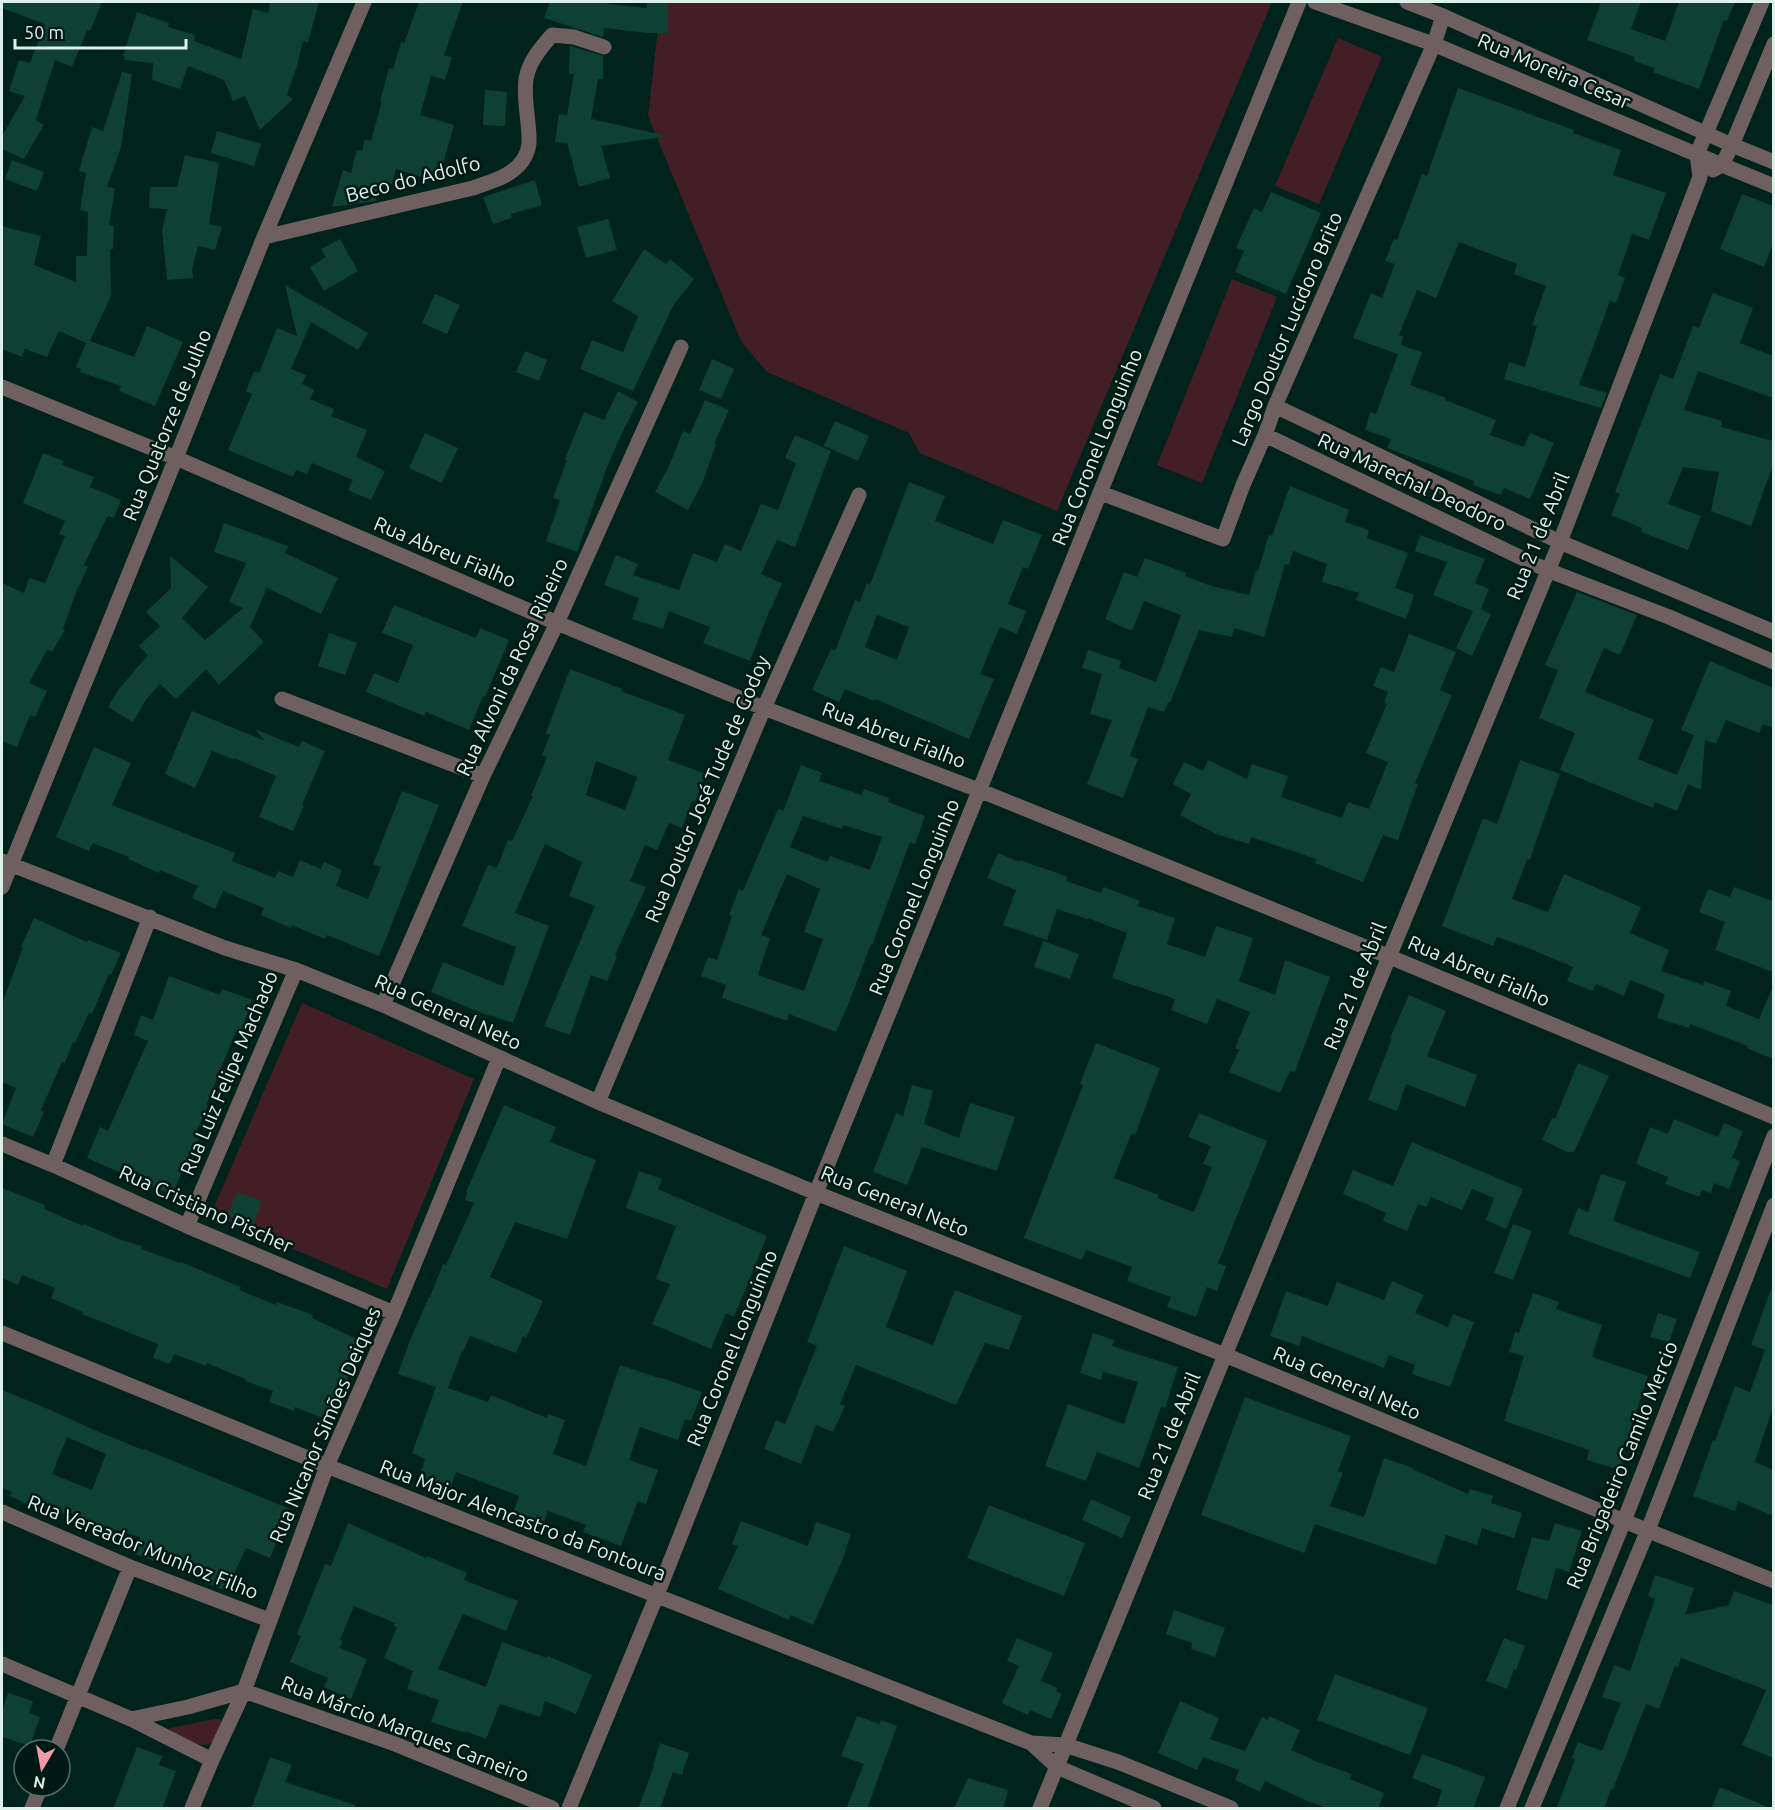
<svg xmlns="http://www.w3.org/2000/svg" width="1775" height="1810" viewBox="0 0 1775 1810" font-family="Ubuntu,sans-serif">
  <rect width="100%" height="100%" fill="#00241b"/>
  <!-- green -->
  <path fill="#431e26" d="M661,2H1272L1057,511L920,453L909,433L767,372L741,341L648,116Z
    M1338,38L1382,57L1319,204L1275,186Z
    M1232,279L1277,297L1202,483L1157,465Z
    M302,1003L474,1079L387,1289L211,1214Z
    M215,1719H220L222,1723C220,1728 217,1737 213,1741C202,1751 180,1738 169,1733L170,1728Z"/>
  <!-- building -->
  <path fill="#0f4034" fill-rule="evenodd" d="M2,2H102L90,31L87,30L72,67L55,60L36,120L44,125L24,159L2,149V136L25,96L9,91L19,60L30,63L45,24L2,8Z
    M270,2H319L308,42L303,41L297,66L287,95L293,99L260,130L245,96L233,101L224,80L188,66L180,89L152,80L153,63L124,60L125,57L123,56L137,12L169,23L168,27L195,35L194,41L241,59L253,9L268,13Z
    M419,2H463L444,55L452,57L445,80L431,76L420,115L454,125L438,182L396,169L392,184L382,181L376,201L332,207L343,170L351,173L357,150L362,151L365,139L371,141L382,101H380L389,68L393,69L401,42L404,43Z
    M550,2H608V4L647,8V2H668V33H647L604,28L603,37L544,18Z
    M1601,2H1641L1631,29L1665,41L1679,2H1735L1727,21L1724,20L1699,89L1653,72L1655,68L1634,61L1635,57L1587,40Z
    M570,46L603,56V79H598L591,119L663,135L662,137L601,146L610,178L579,187L567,143L555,142L559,114L567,115L574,74H569Z
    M122,72L132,74L121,147L107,187L115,188L109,225L114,226L113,249H110L111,296L90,341L134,357L147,326L183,342L155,406L119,391L121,386L80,372L81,369L76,367L86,343L59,331L47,357L25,349L22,357L2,349V226L41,236L34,265L76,282V256H87L88,212L80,210L86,173L79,171L92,127L103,131Z
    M1458,88L1574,130L1573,133L1621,150L1613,175L1666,193L1649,240L1632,234L1618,275L1625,278L1616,303L1610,301L1579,385L1607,393L1601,408L1504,379L1509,362L1525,367L1537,326L1532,325L1546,286L1514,274L1517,264L1459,242L1436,298L1417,290L1399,335L1403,337L1401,345L1422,352L1410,385L1446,398L1445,400L1496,420L1490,435L1524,447L1530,433L1554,443L1530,499L1504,488L1501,495L1473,485L1474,481L1387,448L1391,439L1365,430L1370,412L1376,414L1398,354L1353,338L1371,293L1382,298L1395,264L1385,261L1394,239L1397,240L1422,174L1427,176Z
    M485,90L507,92L505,126L483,125Z
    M217,131L261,144L254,166L211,153Z
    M185,155L219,163L209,224L222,227L215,250L198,246L192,269L193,278L167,280L162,230L167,209L149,208L150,187H177Z
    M12,160L44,172L37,191L5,179Z
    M535,180L542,205L511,214L512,218L493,224L483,197Z
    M1271,192L1321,213L1286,294L1235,272L1244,251L1236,248L1254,208L1262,212Z
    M1742,194L1773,206V243L1764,267L1720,249Z
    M608,219L617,250L586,258L577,227Z
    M340,239L358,271L324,291L310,267L326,257L321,249Z
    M644,249L666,264L670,259L694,279L673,306L633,391L580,369L592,340L623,352L638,316L612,301Z
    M285,285L368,333L358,350L311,322L291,369L306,375L302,384L314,390L310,399L334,409L331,416L367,430L356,457L385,471L371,500L348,490L353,480L312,463L307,474L296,470L293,477L228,450L252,394L246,391L254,371L259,373L277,328L297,336Z
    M1713,293L1753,308L1740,343L1773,356V398L1698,371L1684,410L1722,421L1721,427L1773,441V465L1751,526L1711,511L1719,472L1683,467L1668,504L1701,516L1688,550L1641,532L1642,528L1611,515L1620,494L1615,492L1660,374L1673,379L1693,326L1699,328Z
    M435,294L460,305L447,334L422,323Z
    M525,351L547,360L539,381L516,372Z
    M712,359L734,369L721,399L699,390Z
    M618,391L638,402L621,435L607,467L577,552L546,541L560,500L553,498L567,460L565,459L584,412L604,420Z
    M705,400L729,410L714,444H716L702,484L688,510L655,492L669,466L683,431L690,434Z
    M835,421L869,436L858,461L824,446Z
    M425,433L458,448L442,483L409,468Z
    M795,435L831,451L795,547L777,540L761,574L782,583L771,610L770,609L750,661L703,643L710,627L669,611L663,629L632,619L639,598L604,585L616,555L638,564L633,575L679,590L693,553L717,562L725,544L741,551L761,504L778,510L796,463L785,458Z
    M43,453L64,461L62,465L94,477L90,487L121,500L114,518L108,516L106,519L84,565L88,567L79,587H78L63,629L65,630L52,652L47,650L29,683L47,691L35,717L30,715L17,747L2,741V583L24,593L29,578L45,583L65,536L59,534L65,521L23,503Z
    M909,482L945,496L935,521L993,544L1003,520L1042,535L1028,569L1023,567L1008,604L1026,611L1017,634L1000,627L980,674L994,679L969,739L875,699L874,701L845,689L839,702L812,690L831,649L835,651L855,600L860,602L867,583L870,585ZM877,615L909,627L897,660L865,647Z
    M1290,486L1349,510L1345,522L1369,530L1367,538L1408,553L1395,588L1414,595L1406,619L1356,600L1359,593L1322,582L1327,564L1293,551L1289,565L1285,564L1264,637L1234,628L1232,637L1199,630L1170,703L1168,702L1164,712L1148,707L1130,756L1138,759L1123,798L1087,784L1112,720L1090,714L1102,674L1082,668L1088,650L1121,661L1119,668L1156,682L1181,615L1144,601L1132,631L1105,619L1124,572L1137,577L1145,558L1186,573L1185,576L1211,586L1249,595L1256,571H1258L1269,535L1272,536Z
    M224,523L288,546L285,553L338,578L321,614L267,588L250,627L264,642L219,685L206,669L176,699L160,684L145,701L133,722L108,707L118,690L148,655L139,646L160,626L146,612L171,588L170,556L208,587L182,618L205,640L243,608L229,602L246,563L214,552Z
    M1420,535L1485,559L1475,583L1489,589L1481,609L1491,614L1472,656L1456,648L1473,611L1433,595L1447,562L1415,551Z
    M1577,592L1637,615L1620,655L1604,648L1585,692L1654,720L1638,759L1677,775L1694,735L1681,730L1710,661L1773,688V728L1763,724L1759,733L1726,720L1716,744L1705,740L1701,790L1688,784L1677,811L1655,802L1653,808L1560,770L1575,733L1539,718L1558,670L1545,665Z
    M394,605L476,638L480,628L509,640L485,697L483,696L469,730L426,712L424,716L366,692L374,673L398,683L413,645L382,633Z
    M329,633L357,643L345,675L318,666Z
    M1409,634L1456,652L1440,690L1452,695L1415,783L1418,784L1398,840L1383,835L1363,882L1315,863L1316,859L1251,837L1249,844L1216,834L1180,815L1191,794L1173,784L1184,762L1203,771L1208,760L1247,779L1252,764L1288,776L1281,797L1342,818L1348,802L1369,809L1388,762L1366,753L1387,704L1384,703L1388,692L1373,686L1381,667L1394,672Z
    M570,669L622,689L621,691L685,715L668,760L706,774L695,802L692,801L682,828L669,823L657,850L645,845L630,881L646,887L615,955L617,957L607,981L591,975L570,1035L544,1026L595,906L569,896L582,862L545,844L515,913L549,926L513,1023L489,1015V1016L431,992L443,962L503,986L516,947L462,926L488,865L497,868L508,840L512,841L533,796H531L547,757L542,755L550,735L546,733ZM596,761L637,777L625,810L586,795Z
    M192,711L265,741L255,729L299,747L302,741L325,751L302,805L304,806L293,831L259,817L276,776L234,758L233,759L212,751L195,788L165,774Z
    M94,747L131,763L112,805L235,853L232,861L275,878L278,871L293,877L300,860L321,869L324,862L342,870L336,886L368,899L381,867L373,864L402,791L439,805L379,956L327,935L325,939L292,925L291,928L261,915L264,908L223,891L215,909L192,898L198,886L160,870L159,873L128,859L129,857L93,843L89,851L56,837Z
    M1520,760L1560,774L1534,847L1530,860L1527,859L1512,899L1548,912L1564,874L1641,907L1630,933L1669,950L1661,971L1703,985L1704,981L1731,991L1726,1006L1759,1019L1773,986V1059L1747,1048L1748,1046L1690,1024L1689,1028L1657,1018L1665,994L1630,980L1624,996L1596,984L1593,991L1567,981L1573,967L1528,948L1497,937L1493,946L1442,926L1483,818L1497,824Z
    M801,765L822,773L819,781L862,795L864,789L889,798L888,802L925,816L915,844L910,842L872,945L871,944L850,1000L836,1032L789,1014L787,1021L722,998L726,985L701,976L708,957L717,960L732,916L729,915L739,889L743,891L778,809L783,811ZM803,816L842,829L843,825L882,837L870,870L830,856L827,862L790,847ZM787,874L820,889L804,932L823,939L804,991L758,975L770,938L761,935Z
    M998,853L1019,862L1020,860L1068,877L1066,881L1101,893L1104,887L1140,901L1138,906L1175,918L1167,944L1205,957L1216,926L1253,938L1239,981L1275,995L1285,960L1330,977L1295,1072L1290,1071L1280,1093L1229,1072L1239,1050L1235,1048L1250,1012L1217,999L1207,1024L1171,1010L1175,999L1112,978L1127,933L1088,918L1087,919L1057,909L1047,940L1003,925L1016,890L987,878Z
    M1734,887L1773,901V972L1715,950L1725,922L1699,912L1708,889L1730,897Z
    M34,918L87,942L88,940L121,953L111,975L109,974L92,1014L89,1013L75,1043L73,1042L65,1063L62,1062L41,1110L44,1112L33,1137L2,1124L16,1088L2,1082V1004L23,947H21Z
    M1043,941L1079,954L1070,979L1034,967Z
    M169,976L220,995L222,989L252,1000L241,1031L237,1030L219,1072H220L206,1105L208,1106L194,1137L199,1139L185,1165L172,1195L87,1158L100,1127L108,1131L148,1041L134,1035L141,1015L153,1020Z
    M1409,995L1446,1011L1427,1056L1477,1075L1465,1107L1406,1084L1397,1111L1368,1100L1392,1038H1390Z
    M1096,1043L1160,1068L1135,1135L1131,1134L1114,1178L1159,1195L1157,1198L1194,1212L1212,1167L1203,1164L1211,1146L1188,1137L1199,1113L1267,1141L1218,1263L1226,1266L1217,1291L1207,1287L1196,1317L1167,1307L1171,1297L1127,1281L1132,1267L1086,1250L1082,1260L1024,1238L1083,1085L1080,1084Z
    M1578,1063L1609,1076L1574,1152H1567L1542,1140L1552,1118L1555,1119Z
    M912,1085L933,1091L924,1124L959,1138L970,1103L1015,1117L997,1171L922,1147L907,1185L873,1172L896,1113L903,1116Z
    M504,1105L556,1127L550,1142L596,1160L567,1239L515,1222L490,1277L543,1301L526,1338L523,1336L516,1353L470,1336L463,1352L462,1351L448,1388L488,1402L491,1395L547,1418L548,1414L565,1420L553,1454L586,1466L620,1365L659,1378V1377L702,1392L691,1421L685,1419L678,1440L640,1427L629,1460L658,1470L646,1504L638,1501L621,1546L583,1532L586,1525L548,1511L544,1522L514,1511L519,1496L456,1472L449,1491L418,1480L425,1459L412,1453L436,1387L398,1374L410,1340L429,1297H430L443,1264L446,1265L474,1203L465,1200L467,1193L466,1192Z
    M1674,1119L1718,1137L1724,1123L1743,1131L1732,1158L1740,1161L1729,1189L1714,1183L1711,1193L1702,1190L1699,1197L1665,1184L1668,1177L1636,1164L1650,1127L1668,1134Z
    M1412,1142L1523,1189L1506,1229L1486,1220L1494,1198L1472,1189L1462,1210L1431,1197L1426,1207L1418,1204L1407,1231L1383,1221L1386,1213L1343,1194L1353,1170L1393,1186Z
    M639,1171L662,1179L658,1189L767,1236L734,1317L726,1313L711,1349L652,1324L670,1284L656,1279L676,1226L626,1208Z
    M1601,1174L1626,1182L1613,1221L1700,1252L1690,1278L1568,1234L1578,1208L1588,1212Z
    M2,1188L45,1205L44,1209L83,1226L84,1224L121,1240L142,1246L141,1249L180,1263L181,1262L219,1278L241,1287L239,1290L276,1305L277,1302L313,1315L312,1318L363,1342L347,1379L350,1380L332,1422L295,1407L294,1411L269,1402L273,1391L245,1381V1379L207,1363L206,1366L174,1354L170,1364L153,1358L158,1344L82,1314L83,1312L51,1298L55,1288L22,1275L18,1285L2,1278Z
    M237,1192L262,1201L253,1226L227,1216Z
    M1513,1224L1532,1231L1513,1280L1494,1273Z
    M844,1246L907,1271L886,1327L933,1345L955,1290L1022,1316L1009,1350L985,1343L956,1405L856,1365L840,1404L845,1406L833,1432L816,1425L801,1464L764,1449L776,1420L785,1424L817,1346L807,1342Z
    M1392,1281L1424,1295L1415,1313L1448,1327L1453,1314L1474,1322L1450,1387L1412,1374L1415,1365L1389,1355L1384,1368L1302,1336L1299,1346L1270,1336L1286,1291L1328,1306L1337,1282L1384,1300Z
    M1771,1289L1773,1290V1407L1755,1462L1773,1470V1516L1738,1501L1735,1511L1693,1496L1713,1440L1715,1441L1735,1386L1750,1392L1765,1350L1751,1345Z
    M1533,1293L1559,1302L1556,1309L1602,1325L1592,1357L1648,1376L1632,1424L1620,1470L1587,1460L1589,1450L1504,1421L1524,1356L1509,1352L1515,1332L1519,1333Z
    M1658,1313L1677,1319L1669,1342L1650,1337Z
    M1093,1333L1114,1340L1112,1346L1178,1367L1165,1408L1161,1407L1139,1468L1097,1452L1086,1481L1045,1466L1068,1404L1124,1424L1138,1382L1103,1372L1101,1380L1080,1373Z
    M2,1390L39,1405L99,1432L143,1450L144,1449L290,1509L270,1558L246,1548L226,1591L204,1582L208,1572L169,1557L166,1565L134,1554L140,1537L97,1524L71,1513L70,1516L33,1502L31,1506L10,1496L12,1492L2,1488ZM67,1437L106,1454L92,1490L52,1474Z
    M1245,1397L1351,1436L1338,1471L1343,1473L1330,1506L1364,1517L1384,1458L1413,1468L1412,1469L1468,1494L1470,1489L1493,1496L1491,1503L1522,1513L1514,1538L1482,1528L1477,1545L1446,1535L1436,1565L1315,1524L1304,1553L1201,1515Z
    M1091,1499L1131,1517L1122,1538L1082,1520Z
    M989,1505L1085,1543L1064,1596L967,1558Z
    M741,1521L808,1546L816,1522L851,1534L842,1561L813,1625L791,1615L789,1620L718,1589L738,1546L732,1544Z
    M348,1523L426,1558L427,1556L467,1573L464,1580L518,1601L506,1631L463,1614L438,1669L486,1687L502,1642L547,1658L548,1656L592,1675L576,1714L545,1701L540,1717L500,1704L486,1739L465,1731V1733L431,1722L439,1700L407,1689L413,1671L384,1658L397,1627L394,1626L395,1623L354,1606L340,1640L343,1641L340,1648L367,1659L351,1699L324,1687L328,1678L290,1662L301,1636L297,1634L325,1564L331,1566Z
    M1555,1523L1582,1531L1569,1572L1556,1568L1547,1600L1516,1590L1532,1537L1549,1541Z
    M1655,1575L1694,1588L1685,1615L1729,1605L1734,1591L1773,1605V1758L1742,1745L1766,1690L1681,1658L1678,1667L1675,1666L1659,1709L1646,1704L1613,1789H1611L1604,1809H1556L1575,1760L1572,1758L1578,1742L1602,1751L1621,1703L1602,1697L1614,1665L1630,1671L1655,1599L1648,1596Z
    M1174,1610L1225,1628L1215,1657L1191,1649L1192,1643L1166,1634Z
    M1017,1638L1053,1653L1041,1681L1058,1688L1056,1691L1062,1694L1051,1719L1030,1710L1028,1715L1002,1703L1019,1666L1007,1661Z
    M1504,1638L1525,1646L1516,1670L1514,1669L1507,1689L1486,1681Z
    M1335,1674L1428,1708L1410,1755L1317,1720Z
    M8,1693L33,1701L29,1713L40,1717L30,1746L2,1737V1712Z
    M1180,1701L1219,1718L1210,1739L1245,1751L1262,1717L1268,1720L1269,1716L1300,1730L1291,1750L1312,1759V1760L1352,1774L1350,1779L1384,1793L1378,1809H1330L1307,1801L1265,1781L1260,1792L1235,1780L1239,1770L1203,1757L1197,1770L1158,1753Z
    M857,1716L880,1724L881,1720L897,1726L867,1809H846L864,1764L841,1756Z
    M660,1743L689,1753L682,1775L673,1772L660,1809H638L654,1766L653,1765Z
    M137,1747L162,1756L159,1765L176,1771L162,1809H113Z
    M1422,1754L1485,1777L1473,1809H1436L1442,1790L1412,1778Z
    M270,1757L292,1765L285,1782L355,1805V1809H251Z
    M968,1778L1008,1790L1003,1809H954Z
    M1720,1787L1770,1808V1809H1711Z"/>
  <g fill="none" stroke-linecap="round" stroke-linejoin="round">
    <!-- minor -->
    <path stroke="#6f5f61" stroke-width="15" d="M1732,145L1774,162
      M1722,165L1774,186
      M264,237L473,188C489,182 507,178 519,165C524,160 528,151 529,144C530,122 523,101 526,79C529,61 541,48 552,35L574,37L604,47
      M2,387L176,458L557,623L764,708L981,791L1390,957L1774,1117
      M1275,406L1560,542L1774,632
      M1265,435L1547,570L1669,617L1774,662
      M1101,493L1223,539L1243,485L1265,435L1275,406L1434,44L1443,16
      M282,699L483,776
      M2,861L225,948L296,970L383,1005L598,1102L816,1193L1225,1355
      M2,887L176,458L264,237L364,2
      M383,1005L483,776L557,623L681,347
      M598,1102L764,708L859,495
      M2,1144L53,1165L187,1226L394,1313
      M53,1165L150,917
      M187,1226L296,970
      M2,1333L327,1466L1031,1743L1065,1745L1118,1762L1231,1808
      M2,1512L130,1567L269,1620
      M2,1664L131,1719L212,1760
      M131,1719L188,1707L244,1691L395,1744L552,1808
      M1031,1743L1057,1767L1154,1808
      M56,1750L130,1567
      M32,1808L41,1786
      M192,1808L212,1760L244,1691L327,1466L394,1313L499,1058
      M569,1808L657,1595L816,1193L1299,2
      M1507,1808L1624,1521L1774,1136
      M1532,1808L1648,1530L1774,1205"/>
    <!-- tertiary -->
    <path stroke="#6f5f61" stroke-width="15" d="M1315,2L1433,44L1722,165
      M1407,2L1443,16L1732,145
      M1713,170L1722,165L1732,145L1774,44
      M1225,1355L1624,1521L1774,1581
      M1040,1808L1225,1355L1560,542L1700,177L1697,154L1762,2"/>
  </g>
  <g text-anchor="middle" stroke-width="5" stroke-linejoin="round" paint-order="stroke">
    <!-- street labels -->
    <g font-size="20" fill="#ddf1ea" stroke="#001912">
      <text transform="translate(1554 71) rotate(23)" y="7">Rua Moreira Cesar</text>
      <text transform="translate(413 179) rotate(-14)" y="7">Beco do Adolfo</text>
      <text transform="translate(1287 329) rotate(-67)" y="7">Largo Doutor Lucidoro Brito</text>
      <text transform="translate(167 425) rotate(-68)" y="7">Rua Quatorze de Julho</text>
      <text transform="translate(1097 447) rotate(-68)" y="7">Rua Coronel Longuinho</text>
      <text transform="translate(1412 482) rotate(25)" y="7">Rua Marechal Deodoro</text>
      <text transform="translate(1538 536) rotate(-68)" y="7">Rua 21 de Abril</text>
      <text transform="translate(445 552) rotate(23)" y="7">Rua Abreu Fialho</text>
      <text transform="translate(512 667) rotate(-65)" y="7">Rua Alvoni da Rosa Ribeiro</text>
      <text transform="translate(894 735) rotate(21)" y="7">Rua Abreu Fialho</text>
      <text transform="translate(707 789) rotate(-67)" y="7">Rua Doutor José Tude de Godoy</text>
      <text transform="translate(914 897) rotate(-68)" y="7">Rua Coronel Longuinho</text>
      <text transform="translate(1479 971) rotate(23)" y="7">Rua Abreu Fialho</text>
      <text transform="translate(1355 986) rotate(-68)" y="7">Rua 21 de Abril</text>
      <text transform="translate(448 1012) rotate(24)" y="7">Rua General Neto</text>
      <text transform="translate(229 1073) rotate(-67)" y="7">Rua Luiz Felipe Machado</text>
      <text transform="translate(895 1201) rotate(22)" y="7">Rua General Neto</text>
      <text transform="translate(206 1209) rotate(24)" y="7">Rua Cristiano Pischer</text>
      <text transform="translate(732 1348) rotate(-68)" y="7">Rua Coronel Longuinho</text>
      <text transform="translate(1347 1383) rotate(23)" y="7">Rua General Neto</text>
      <text transform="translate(325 1425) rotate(-67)" y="7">Rua Nicanor Simões Deiques</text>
      <text transform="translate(1169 1436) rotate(-68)" y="7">Rua 21 de Abril</text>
      <text transform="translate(1622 1465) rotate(-68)" y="7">Rua Brigadeiro Camilo Mercio</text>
      <text transform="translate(523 1520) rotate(21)" y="7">Rua Major Alencastro da Fontoura</text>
      <text transform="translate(143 1547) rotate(22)" y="7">Rua Vereador Munhoz Filho</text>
      <text transform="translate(405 1729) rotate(21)" y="7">Rua Márcio Marques Carneiro</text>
    </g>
  </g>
  <!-- border -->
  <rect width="1775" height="1810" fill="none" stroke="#ddf1ea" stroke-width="6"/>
  <!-- north arrow -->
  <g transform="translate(42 1768) rotate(190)"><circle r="28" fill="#001912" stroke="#586f68" stroke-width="1.5"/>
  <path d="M0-4.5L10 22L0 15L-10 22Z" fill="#f39aaa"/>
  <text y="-9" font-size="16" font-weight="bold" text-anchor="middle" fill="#ddf1ea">N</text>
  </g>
  <!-- scale -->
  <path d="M15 39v9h171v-9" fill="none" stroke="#ddf1ea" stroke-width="3"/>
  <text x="24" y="39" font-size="18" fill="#ddf1ea" stroke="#001912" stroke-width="4.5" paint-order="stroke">50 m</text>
</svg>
